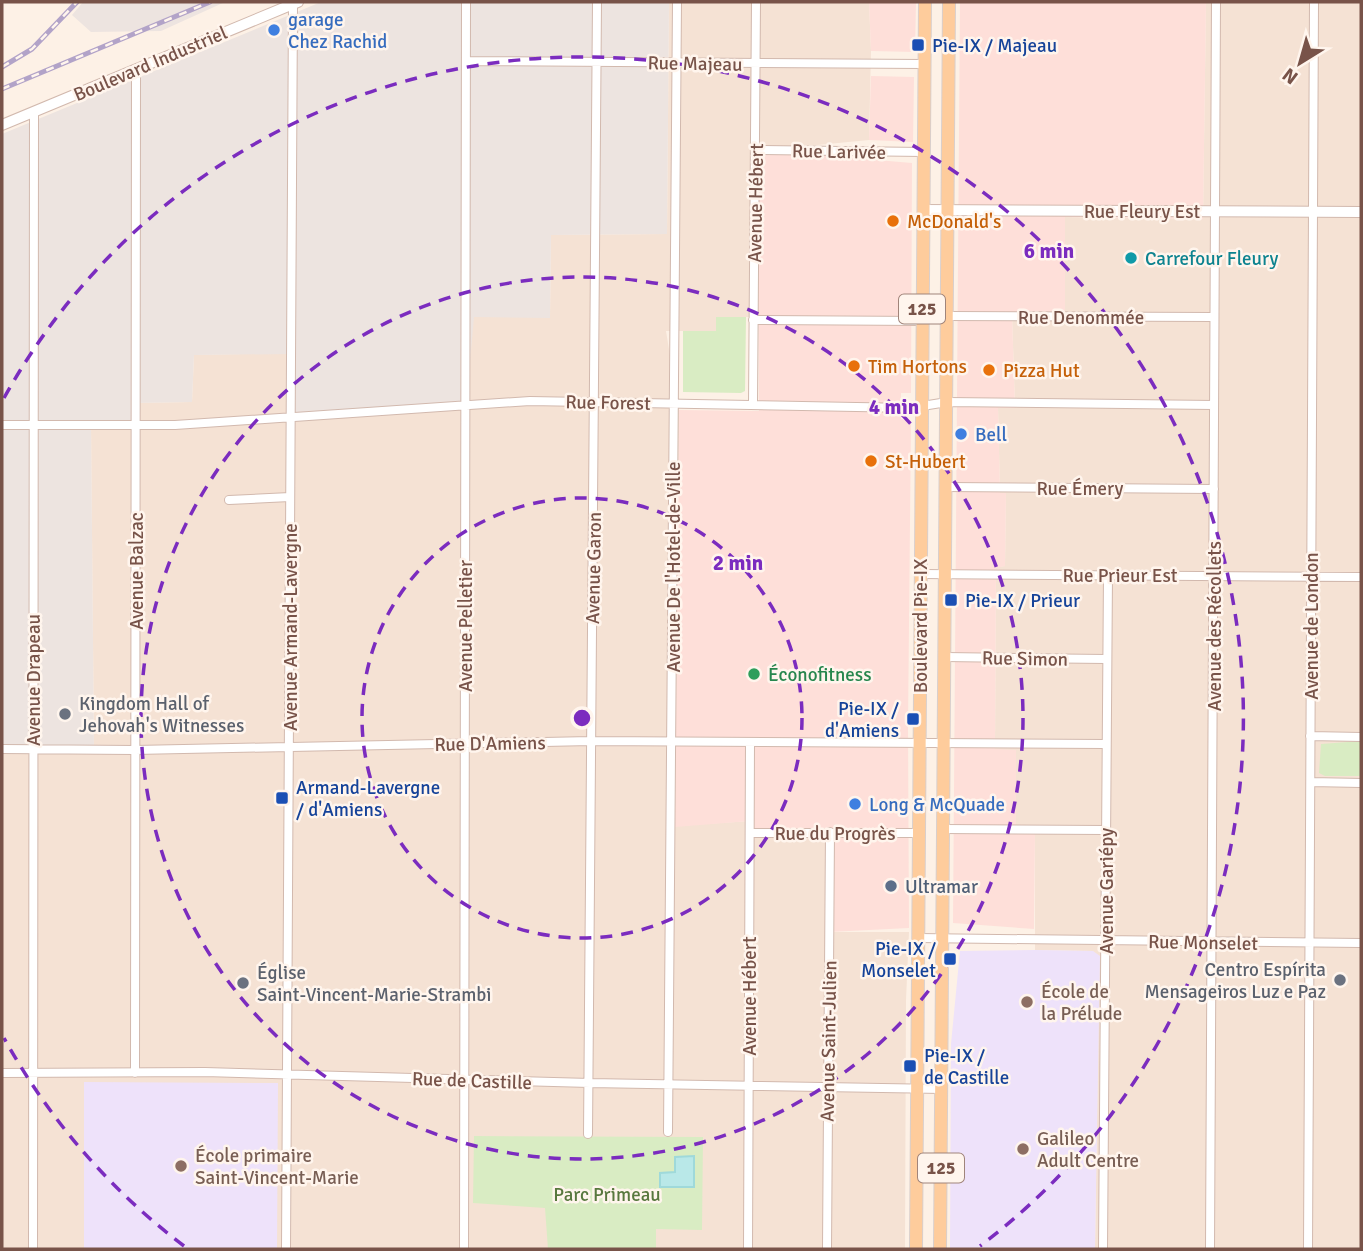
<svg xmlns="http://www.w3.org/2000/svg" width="1363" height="1251" viewBox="0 0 1363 1251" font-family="Signika,sans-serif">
  <rect width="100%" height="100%" fill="#fdf1e6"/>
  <!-- residential -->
  <path fill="#f5e2d4" d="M669,2H869L871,51L869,140L766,150L759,317H716V331H666L679,410L675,826L750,821L830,832L829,932H909L906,1000L905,1249H2V749H94L91,425L136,403L192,402L194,355L291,353L474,317H550L551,235L667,234Z
    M1206,2H1361V1249H1095L1098,1049L1093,951L1035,950V834H1016L995,749L996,567L1005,566L1006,493L1000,494L998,407H1015L1012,314L1065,311V217L1203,219Z"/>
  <!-- commercial -->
  <path fill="#fedfd9" d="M869,2H916L915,52L871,51Z
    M960,2H1206L1203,219L1065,217V312L1012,314L1015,408H998L1000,493H1006L1005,566L996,568L995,749L1016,750V833H1035L1034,929L953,923Z
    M871,76L914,77L913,142L869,140Z
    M758,150L912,163L911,393H901V419L911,421L908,726L909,928L829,932L830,832L750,833V821L675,827L679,410L759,411Z"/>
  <!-- industrial -->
  <path fill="#ede4e0" d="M83,2H225L161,31L91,32L72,15Z
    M321,2H669L667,234L551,235L550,318L474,317L466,406L291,416V354L194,355L192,402L136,403V425H91L94,750L2,749V134Z"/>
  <!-- education -->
  <path fill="#eee2fa" d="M1035,950L1093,951L1100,956L1095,1249H950L951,1044L960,951Z
    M84,1082L278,1083L277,1249H84Z"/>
  <!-- green -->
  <path fill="#d9ecc3" d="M716,317H746L745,391L741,393L683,392V331H716Z
    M1361,741V776H1325L1319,773L1321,744Z
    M474,1136L703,1137L702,1230L656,1229V1249H548L545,1208L473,1203Z"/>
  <!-- water -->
  <path fill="#b9e8e8" stroke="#9fd9da" stroke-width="2" d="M694,1156V1187H660V1173L675,1172V1157Z"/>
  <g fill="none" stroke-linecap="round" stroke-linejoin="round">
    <!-- minor casing -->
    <g stroke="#d2b9ae" stroke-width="10">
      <path id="minor" d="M466,61L924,64
        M755,150L924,152
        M947,316L1214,317
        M753,320L922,321
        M753,404L756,2
        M2,425H175L530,401L910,408L947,402L1214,405
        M946,487L1214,489
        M229,500L290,497
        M921,574L1361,577
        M945,657L1106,659
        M1310,736L1361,737
        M2,749L135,750L591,741L1105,744
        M1311,782L1361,783
        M944,829L1106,830
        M750,833H919
        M918,938L1361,943
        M2,1073L205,1072L590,1083L942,1089
        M135,1073L136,69
        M668,1132L677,2
        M588,1134L597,2
        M33,1249L34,112
        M286,1249L293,4
        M464,1249L466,2
        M748,1249L750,743
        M827,1249L830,832
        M1103,1249L1108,575
        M1210,1249L1216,2
        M1308,1249L1314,2"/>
    </g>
    <!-- tertiary casing -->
    <g stroke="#d2b9ae" stroke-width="12">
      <path id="tertiary" d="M2,125L298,2
        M923,210L1361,212"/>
    </g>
    <!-- primary casing -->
    <g stroke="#d9cfcc" stroke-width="14">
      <path id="primary" d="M916,1249L925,2
        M940,1249L949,2"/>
    </g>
    <!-- minor -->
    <use href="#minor" stroke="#fff" stroke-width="8"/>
    <!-- tertiary -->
    <use href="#tertiary" stroke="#fff" stroke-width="10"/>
    <!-- primary -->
    <use href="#primary" stroke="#fecc9c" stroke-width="12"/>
    <!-- rail casing -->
    <g stroke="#b2a3c8" stroke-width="5">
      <path id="rail" d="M2,67L32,49L77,2
        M2,89L210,2"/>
    </g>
    <!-- rail -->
    <use href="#rail" stroke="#fff5ed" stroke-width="2.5" stroke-dasharray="8" stroke-linecap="butt"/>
  </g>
  <!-- distance rings -->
  <g fill="none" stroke="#7b2cbf" stroke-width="3.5" stroke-dasharray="12 9">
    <circle cx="582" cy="718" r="220"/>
    <circle cx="582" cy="718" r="441"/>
    <path d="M184 1246A661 661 0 0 1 4 1038M4 398A661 661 0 1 1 980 1246"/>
  </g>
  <!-- markers -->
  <g fill="#3f7fe0" stroke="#fff5ed" stroke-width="2.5">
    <circle cx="274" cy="30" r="7"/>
    <circle cx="961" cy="434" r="7"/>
    <circle cx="855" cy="804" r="7"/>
  </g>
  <g fill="#1a4fb4" stroke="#fff5ed" stroke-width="2.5">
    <rect x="911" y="38" width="14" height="14" rx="3.5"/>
    <rect x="944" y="593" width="14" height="14" rx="3.5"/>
    <rect x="906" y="712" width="14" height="14" rx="3.5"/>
    <rect x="275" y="791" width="14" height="14" rx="3.5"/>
    <rect x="943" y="952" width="14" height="14" rx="3.5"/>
    <rect x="903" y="1059" width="14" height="14" rx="3.5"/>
  </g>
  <g fill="#e8710a" stroke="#fff5ed" stroke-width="2.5">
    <circle cx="893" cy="221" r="7"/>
    <circle cx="854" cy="366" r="7"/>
    <circle cx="989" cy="370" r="7"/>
    <circle cx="871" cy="461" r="7"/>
  </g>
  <circle fill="#0f9aa8" stroke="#fff5ed" stroke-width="2.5" cx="1131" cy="258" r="7"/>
  <circle fill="#2e9e5b" stroke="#fff5ed" stroke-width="2.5" cx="754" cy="674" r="7"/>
  <g fill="#6b7280" stroke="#fff5ed" stroke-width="2.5">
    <circle cx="65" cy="714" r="7"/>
    <circle cx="1340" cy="980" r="7"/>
    <circle cx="243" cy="983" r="7"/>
  </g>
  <circle fill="#5c6f8a" stroke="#fff5ed" stroke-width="2.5" cx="891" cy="886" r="7"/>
  <g fill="#8d6e63" stroke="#fff5ed" stroke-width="2.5">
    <circle cx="1027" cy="1002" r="7"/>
    <circle cx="1023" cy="1149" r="7"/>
    <circle cx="181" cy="1166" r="7"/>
  </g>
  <g text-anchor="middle" stroke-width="5" stroke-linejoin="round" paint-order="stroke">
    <!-- shield labels -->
    <g fill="#fff5ed" stroke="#a0847a" stroke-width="2">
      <rect x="899" y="294.5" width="46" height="29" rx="5"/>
      <rect x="918" y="1153.5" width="46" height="29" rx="5"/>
    </g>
    <g font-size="18" font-weight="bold" fill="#785349">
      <text x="922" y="315">125</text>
      <text x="941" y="1174">125</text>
    </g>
    <!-- shop labels -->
    <g font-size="19" fill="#366cbe" stroke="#fff5ed" text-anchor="start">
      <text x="288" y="26">garage<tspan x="288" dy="22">Chez Rachid</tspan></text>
      <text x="975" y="441">Bell</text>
      <text x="869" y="811">Long &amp; McQuade</text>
    </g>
    <!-- transit labels -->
    <g font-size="19" fill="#164399" stroke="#fff5ed" text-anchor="start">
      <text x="932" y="52">Pie-IX / Majeau</text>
      <text x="965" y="607">Pie-IX / Prieur</text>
      <text x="899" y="715" text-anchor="end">Pie-IX /<tspan x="899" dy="22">d'Amiens</tspan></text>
      <text x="296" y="794">Armand-Lavergne<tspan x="296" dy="22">/ d'Amiens</tspan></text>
      <text x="936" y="955" text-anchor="end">Pie-IX /<tspan x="936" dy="22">Monselet</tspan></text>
      <text x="924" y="1062">Pie-IX /<tspan x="924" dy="22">de Castille</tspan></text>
    </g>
    <!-- street labels -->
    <g font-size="19" fill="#785349" stroke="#fff5ed">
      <text transform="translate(150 63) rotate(-23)" y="7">Boulevard Industriel</text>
      <text transform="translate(695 63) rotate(1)" y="7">Rue Majeau</text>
      <text transform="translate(839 151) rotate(1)" y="7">Rue Larivée</text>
      <text transform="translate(755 203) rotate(-89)" y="7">Avenue Hébert</text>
      <text x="1142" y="218">Rue Fleury Est</text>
      <text x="1081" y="324">Rue Denommée</text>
      <text transform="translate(608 402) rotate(1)" y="7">Rue Forest</text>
      <text x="1080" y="495">Rue Émery</text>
      <text transform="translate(673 567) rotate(-90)" y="7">Avenue De l'Hotel-de-Ville</text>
      <text transform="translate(593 568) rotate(-89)" y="7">Avenue Garon</text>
      <text transform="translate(136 571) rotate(-90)" y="7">Avenue Balzac</text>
      <text x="1120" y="582">Rue Prieur Est</text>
      <text transform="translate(465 626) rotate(-90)" y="7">Avenue Pelletier</text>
      <text transform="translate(920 626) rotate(-90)" y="7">Boulevard Pie-IX</text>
      <text transform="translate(1214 626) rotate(-90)" y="7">Avenue des Récollets</text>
      <text transform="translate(1311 626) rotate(-90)" y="7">Avenue de London</text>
      <text transform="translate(290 627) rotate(-90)" y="7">Avenue Armand-Lavergne</text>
      <text transform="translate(1025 658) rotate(1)" y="7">Rue Simon</text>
      <text transform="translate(33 680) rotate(-90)" y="7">Avenue Drapeau</text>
      <text transform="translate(490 743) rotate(-1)" y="7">Rue D'Amiens</text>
      <text x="835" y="840">Rue du Progrès</text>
      <text transform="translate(1106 891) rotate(-90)" y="7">Avenue Gariépy</text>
      <text transform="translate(1203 942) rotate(1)" y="7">Rue Monselet</text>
      <text transform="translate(749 996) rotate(-90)" y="7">Avenue Hébert</text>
      <text transform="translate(828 1041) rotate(-89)" y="7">Avenue Saint-Julien</text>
      <text transform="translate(472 1080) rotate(2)" y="7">Rue de Castille</text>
    </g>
    <!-- food labels -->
    <g font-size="19" fill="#c56008" stroke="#fff5ed" text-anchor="start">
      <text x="907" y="228">McDonald's</text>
      <text x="868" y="373">Tim Hortons</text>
      <text x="1003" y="377">Pizza Hut</text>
      <text x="885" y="468">St-Hubert</text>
    </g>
    <!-- culture labels -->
    <g font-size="19" fill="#0d838f" stroke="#fff5ed" text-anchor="start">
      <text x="1145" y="265">Carrefour Fleury</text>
    </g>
    <!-- leisure labels -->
    <g font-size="19" fill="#27864d" stroke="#fff5ed" text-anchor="start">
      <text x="768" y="681">Éconofitness</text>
    </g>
    <!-- worship labels -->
    <g font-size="19" fill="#5b616d" stroke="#fff5ed" text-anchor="start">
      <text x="79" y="710">Kingdom Hall of<tspan x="79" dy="22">Jehovah's Witnesses</tspan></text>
      <text x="1326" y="976" text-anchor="end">Centro Espírita<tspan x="1326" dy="22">Mensageiros Luz e Paz</tspan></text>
      <text x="257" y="979">Église<tspan x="257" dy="22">Saint-Vincent-Marie-Strambi</tspan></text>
    </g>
    <!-- service labels -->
    <g font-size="19" fill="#4e5e75" stroke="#fff5ed" text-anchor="start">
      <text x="905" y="893">Ultramar</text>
    </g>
    <!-- education labels -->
    <g font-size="19" fill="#785e54" stroke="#fff5ed" text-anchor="start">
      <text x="1041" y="998">École de<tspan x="1041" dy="22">la Prélude</tspan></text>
      <text x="1037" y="1145">Galileo<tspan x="1037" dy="22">Adult Centre</tspan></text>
      <text x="195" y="1162">École primaire<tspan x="195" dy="22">Saint-Vincent-Marie</tspan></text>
    </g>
    <!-- park labels -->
    <g font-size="19" fill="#58783e" stroke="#fff5ed">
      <text x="607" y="1201">Parc Primeau</text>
    </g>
  </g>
  <circle cx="582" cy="718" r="10" fill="#7b2cbf" stroke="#fff5ed" stroke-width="3.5"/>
  <g font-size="21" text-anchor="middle" font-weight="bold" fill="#7b2cbf" stroke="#fff5ed" stroke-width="5" stroke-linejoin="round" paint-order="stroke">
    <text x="1049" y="258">6 min</text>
    <text x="894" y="414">4 min</text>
    <text x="738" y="570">2 min</text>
  </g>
  <!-- border -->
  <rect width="1363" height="1251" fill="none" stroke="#785349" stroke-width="7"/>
  <!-- north arrow -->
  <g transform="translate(1300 63) rotate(217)" stroke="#fff5ed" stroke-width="5" paint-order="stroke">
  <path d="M0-5L12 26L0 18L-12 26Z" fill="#785349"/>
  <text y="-10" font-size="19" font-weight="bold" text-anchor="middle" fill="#785349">N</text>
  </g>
</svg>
